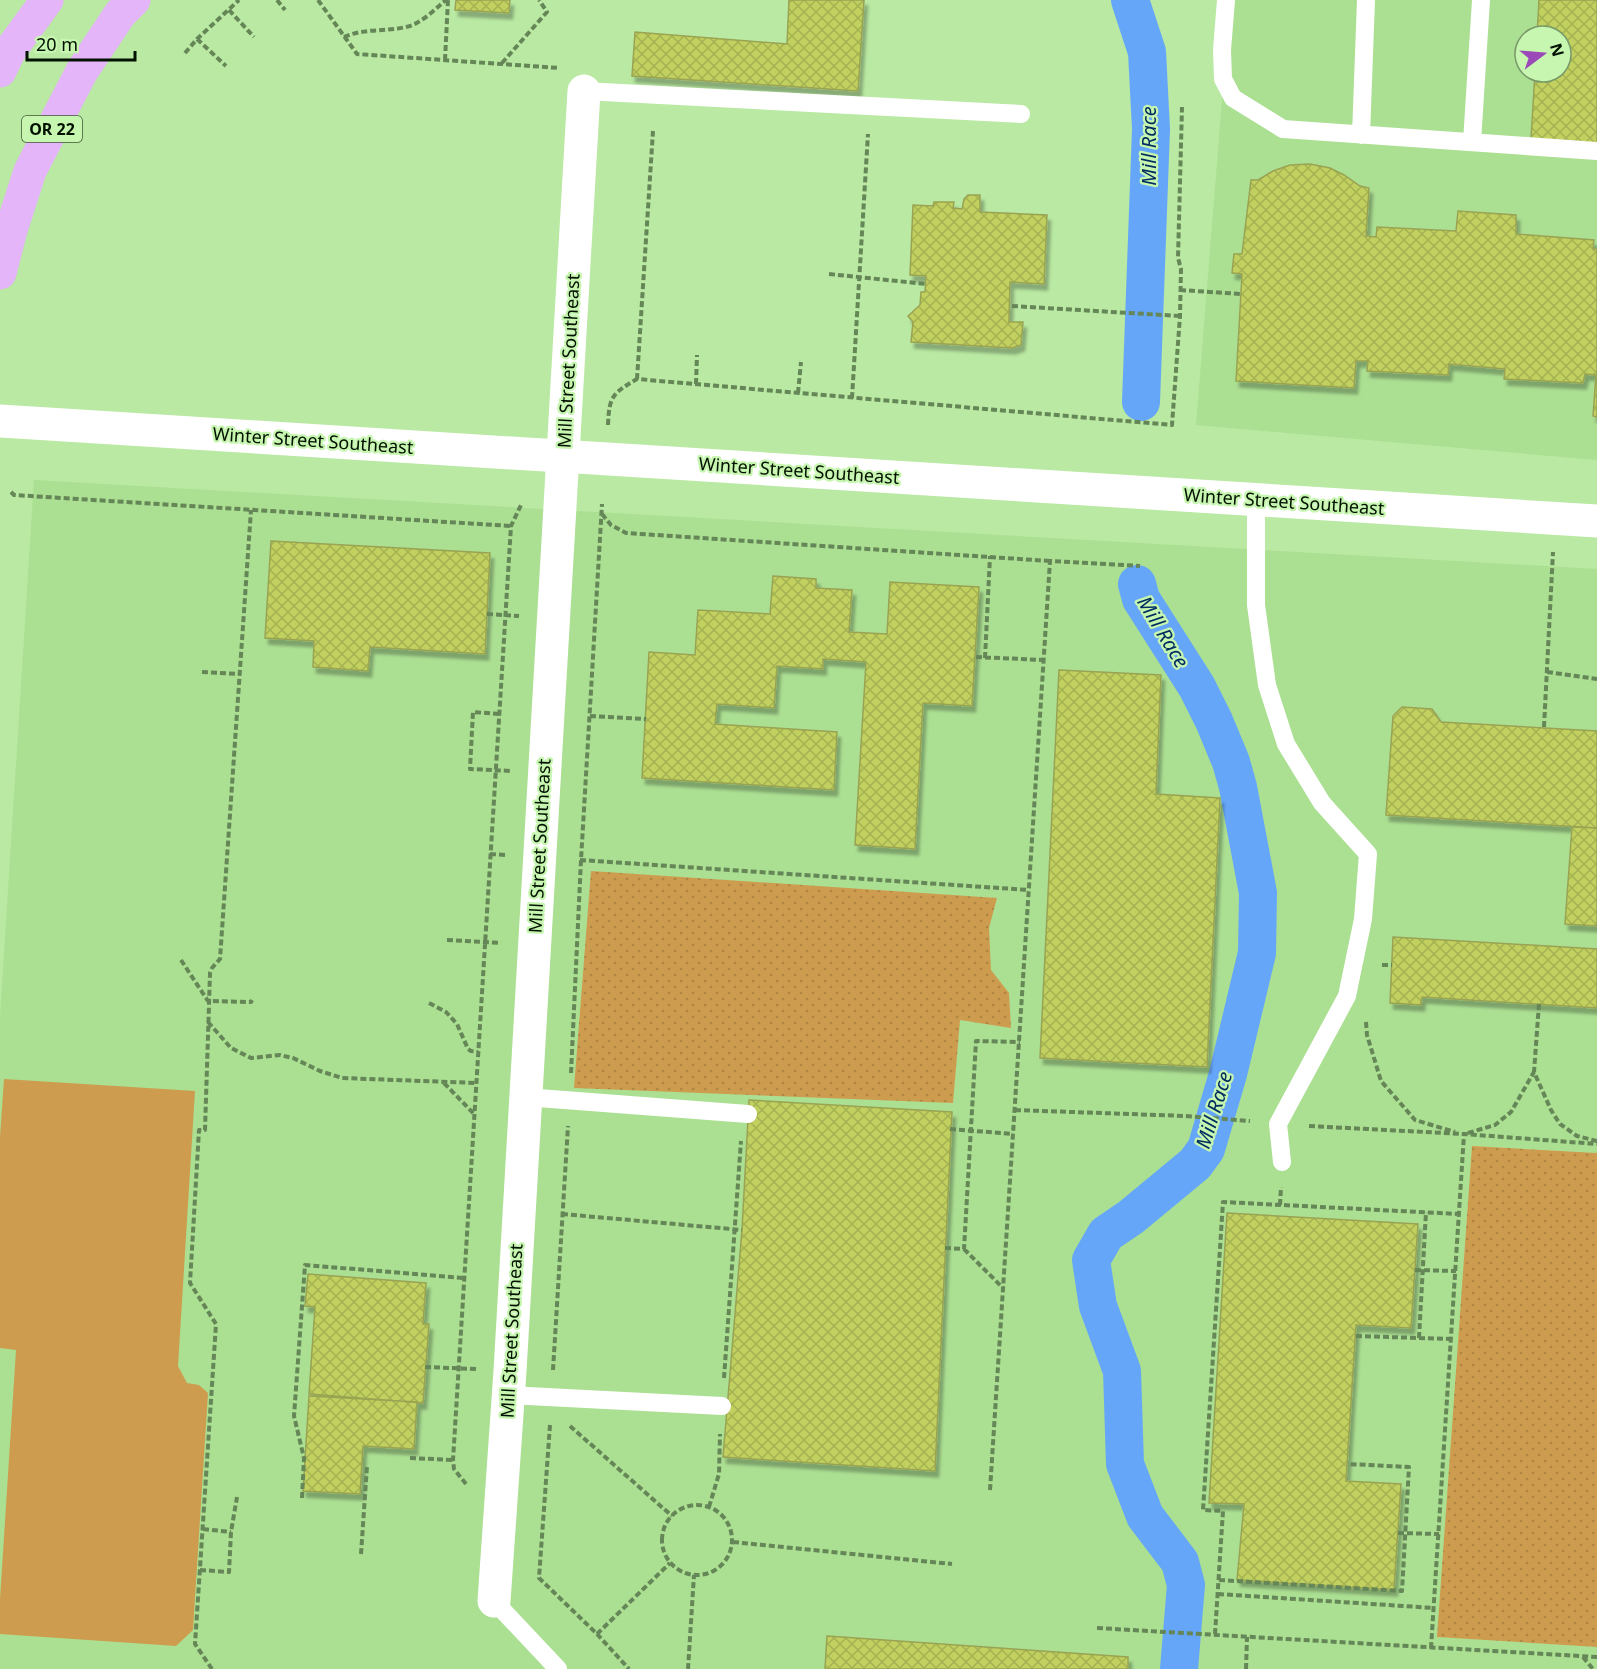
<svg xmlns="http://www.w3.org/2000/svg" width="1597" height="1669" viewBox="0 0 1597 1669" font-family="'Noto Sans',sans-serif">
  <defs>
    <pattern id="grass-dots" width="8" height="8" patternUnits="userSpaceOnUse" patternTransform="scale(1.5)"><rect width="8" height="8" fill="#ce9c4f"/><path d="M2 2h.1M6 6h.1" fill="none" stroke="#af8543" stroke-width="1.8" stroke-linecap="round"/></pattern>
    <pattern id="building-cross-hatch" width="8" height="8" patternUnits="userSpaceOnUse" patternTransform="scale(1.5)"><rect width="8" height="8" fill="#c1d05f"/><path d="M0 0l8 8M0 8l8-8" fill="none" stroke="#a4b251"/></pattern>
    <filter id="shadow"><feDropShadow dx="3.5" dy="6" stdDeviation="1.5" flood-color="#0004"/></filter>
  </defs>
  <rect width="100%" height="100%" fill="#b9e9a2"/>
  <!-- built -->
  <path fill="#abdf92" fill-rule="evenodd" d="M1230,0H1597V460L1196,425ZM1525,36H1561V72H1525Z
    M34,480L1597,569V1153L1472,1146L1438,1637L1597,1647V1669H0V1017Z"/>
  <!-- grass -->
  <path fill="url(#grass-dots)" d="M591,871L997,898L989,928L991,970L1009,993L1011,1028L960,1020L953,1103L574,1088Z
    M1472,1146L1597,1153V1647L1437,1637Z"/>
  <!-- park -->
  <path fill="#ce9c4f" d="M4,1079L195,1091L178,1366L187,1383L199,1385L208,1393L193,1630L176,1646L0,1634V1599L16,1350L0,1348V1137Z"/>
  <g fill="none" stroke-linecap="round" stroke-linejoin="round">
    <!-- canal -->
    <path stroke="#66a6f9" stroke-width="38" d="M1130,0L1147,52L1151,129L1141,402
      M1137,584L1141,599L1197,687L1214,721L1231,762L1238,787L1258,893L1257,953L1228,1074L1206,1149L1195,1164L1131,1217L1106,1234L1091,1260L1098,1306L1122,1371L1125,1464L1145,1516L1180,1562L1186,1585L1179,1669"/>
  </g>
  <!-- building -->
  <path fill="url(#building-cross-hatch)" stroke="#99a453" stroke-width="1.5" filter="url(#shadow)" d="M456,0H510L509,13L455,10Z
    M789,0H864L858,91L632,76L635,32L787,44Z
    M1539,0H1597V143L1531,139L1535,72H1561V36H1537Z
    M1310,164L1330,168L1344,175L1360,186L1369,188L1366,236L1376,237L1377,227L1456,231L1458,211L1516,215V234L1594,240L1593,249H1597V417L1593,416L1596,375L1585,374L1583,383L1504,379L1505,369L1449,364L1448,375L1367,371L1368,361H1356L1354,388L1236,381L1242,274L1232,273L1234,254H1242L1251,180H1258L1273,171L1290,165Z
    M968,195H980V212L1047,215L1044,284L1010,282L1009,322H1023L1021,345L1012,348L911,342L913,322L908,316L920,305L921,292H925L926,276L910,275L913,205L933,206L934,202H954L953,208L962,209L964,199Z
    M271,541L490,553L485,654L370,647L368,671L313,667L314,641L265,638Z
    M773,576L816,579V588L852,590L849,632L887,634L890,582L979,587L972,706L923,703L915,849L855,845L866,662L823,659V669L777,666L774,708L717,704L715,724L837,732L834,790L642,778L649,652L695,655L698,610L770,614Z
    M1059,670L1161,675L1156,794L1220,798L1207,1067L1040,1058Z
    M1402,707L1432,709L1441,722L1597,731V828L1386,815L1393,716Z
    M1572,827L1597,828V926L1565,924Z
    M1393,937L1597,949V1008L1422,997L1421,1005L1390,1003Z
    M749,1100L952,1112L935,1471L723,1457L742,1230Z
    M1227,1213L1418,1224L1411,1328L1356,1325L1346,1481L1401,1484L1394,1590L1237,1580L1244,1504L1209,1503Z
    M308,1274L426,1283L423,1324H429L423,1403L309,1394L315,1307L305,1306Z
    M309,1396L417,1402L414,1449L363,1446L360,1494L303,1491Z
    M827,1636L1128,1657V1669H825Z"/>
  <g fill="none" stroke-linecap="round" stroke-linejoin="round">
    <!-- path -->
    <path stroke="#658657" stroke-width="4" stroke-dasharray="6 3" stroke-linecap="butt" d="M277,0L285,10
      M318,0L357,54L559,68
      M229,10L254,37
      M344,37C364,28 385,32 406,27C421,24 434,10 446,0
      M197,39L226,66
      M185,53L197,39L239,0
      M445,60L448,0
      M502,63L547,12L539,0
      M829,274L926,284
      M1180,290L1241,294
      M1012,306L1180,316
      M637,379L653,131
      M696,384L697,355
      M798,393L801,362
      M852,398L868,134
      M608,425C609,396 613,393 637,379L1172,425L1180,316L1181,269L1178,258L1182,107
      M11,492L14,495L511,526
      M602,514L611,525L626,533L1050,561
      M487,614L519,616
      M976,657L1044,660
      M985,658L990,556
      M202,672L239,674
      M1547,672L1597,679
      M499,714L473,712L470,769L512,771
      M590,716L646,719
      M1544,727L1553,552
      M490,854L506,855
      M580,860L1029,890
      M447,940L501,943
      M181,960L208,1001L251,1002L252,1000
      M1382,965H1392
      M429,1003L446,1012L457,1024L468,1049L471,1051L478,1052
      M1539,1004L1534,1072L1551,1110L1560,1124L1577,1136L1597,1141
      M208,1022L231,1048L251,1058L280,1055L293,1058L320,1071L342,1078L477,1083
      M1366,1022L1367,1035L1381,1081L1415,1120L1455,1132
      M571,1073L581,860L602,504
      M444,1083L474,1114
      M1015,1110L1186,1116L1250,1121
      M1309,1126L1464,1134L1597,1144
      M950,1129L1013,1134
      M1468,1133L1495,1125L1511,1112L1534,1072
      M1280,1205L1281,1187
      M562,1214L742,1230
      M945,1248L964,1249L976,1041L1020,1042
      M964,1249L1003,1288
      M1415,1270L1456,1271
      M1356,1336L1451,1339
      M1419,1338L1426,1212
      M425,1367L476,1369
      M553,1370L568,1126
      M724,1378L741,1141
      M550,1425L539,1578L597,1634L629,1669
      M570,1426L672,1516
      M410,1458L453,1460
      M466,1484L454,1469L453,1460L511,526L522,503
      M990,1490L1050,561L1140,566
      M302,1498L304,1458L294,1416L305,1265L464,1278
      M662 1540a35 35 0 1 1 70 0a35 35 0 1 1-70 0Z
      M709,1507L719,1474L720,1434
      M203,1529L231,1532
      M1398,1533L1439,1534
      M733,1542L952,1564
      M361,1554L367,1466
      M200,1570L229,1572L231,1532L237,1497
      M1219,1580L1402,1591L1409,1467L1348,1464
      M1218,1594L1434,1608
      M1097,1628L1597,1657
      M597,1634L670,1563
      M1215,1634L1223,1511L1203,1510L1223,1202L1459,1214
      M1431,1648L1464,1134
      M1583,1657L1593,1669
      M212,1669L195,1644L216,1324L190,1283L199,1130H205L210,973L212,968L220,959L251,510
      M688,1669L694,1575
      M1246,1669L1247,1637"/>
    <!-- lane -->
    <path stroke="#fff" stroke-width="18" d="M1226,0L1222,50L1223,79L1233,98L1283,129L1597,151
      M584,91L1021,114
      M1361,135L1366,0
      M1472,142L1481,0
      M1256,500V605L1267,685L1286,744L1322,803L1368,854L1363,919L1347,996L1278,1124L1282,1162
      M525,1097L748,1114
      M508,1395L722,1406
      M494,1601L558,1669"/>
    <!-- street -->
    <path stroke="#fff" stroke-width="33" d="M494,1601L510,1371L584,91"/>
    <!-- secondary -->
    <path stroke="#fff" stroke-width="33" d="M0,421L1597,521"/>
    <!-- highway -->
    <path stroke="#e4b5f8" stroke-width="33" d="M0,71L9,52L47,0
      M0,273L11,230L30,171L82,71L120,14L134,0"/>
  </g>
  <g text-anchor="middle" stroke-width="4.5" stroke-linejoin="round" paint-order="stroke">
    <!-- shield labels -->
    <rect fill="#c6f6af" stroke="#3e5634" stroke-width="1.5" x="22" y="116" width="60" height="26" rx="4.5"/>
    <g font-size="16" font-weight="bold" fill="#031100">
      <text x="52" y="135">OR 22</text>
    </g>
    <!-- street labels -->
    <g font-size="18" fill="#031100" stroke="#c6f6af">
      <text transform="translate(569 361) rotate(-87)" y="6">Mill Street Southeast</text>
      <text transform="translate(313 441) rotate(4)" y="6">Winter Street Southeast</text>
      <text transform="translate(799 471) rotate(4)" y="6">Winter Street Southeast</text>
      <text transform="translate(1284 502) rotate(4)" y="6">Winter Street Southeast</text>
      <text transform="translate(540 846) rotate(-87)" y="6">Mill Street Southeast</text>
      <text transform="translate(512 1331) rotate(-87)" y="6">Mill Street Southeast</text>
    </g>
    <!-- water labels -->
    <g font-size="20" font-style="italic" fill="#012d60" stroke="#c6f6af">
      <text transform="translate(1149 146) rotate(-90)" y="7">Mill Race</text>
      <text transform="translate(1163 632) rotate(59)" y="7">Mill Race</text>
      <text transform="translate(1214 1110) rotate(-73)" y="7">Mill Race</text>
    </g>
  </g>
  <!-- north arrow -->
  <g transform="translate(1543 54) rotate(74)"><circle r="28" fill="#c6f6af" stroke="#789a69" stroke-width="1.5"/>
  <path d="M0-4.5L10 22L0 15L-10 22Z" fill="#9b49b9"/>
  <text y="-9" font-size="16" font-weight="bold" text-anchor="middle" fill="#031100">N</text>
  </g>
  <!-- scale -->
  <path d="M27 51v9h108v-9" fill="none" stroke="#031100" stroke-width="3"/>
  <text x="36" y="51" font-size="18" fill="#031100" stroke="#c6f6af" stroke-width="4.5" paint-order="stroke">20 m</text>
</svg>
